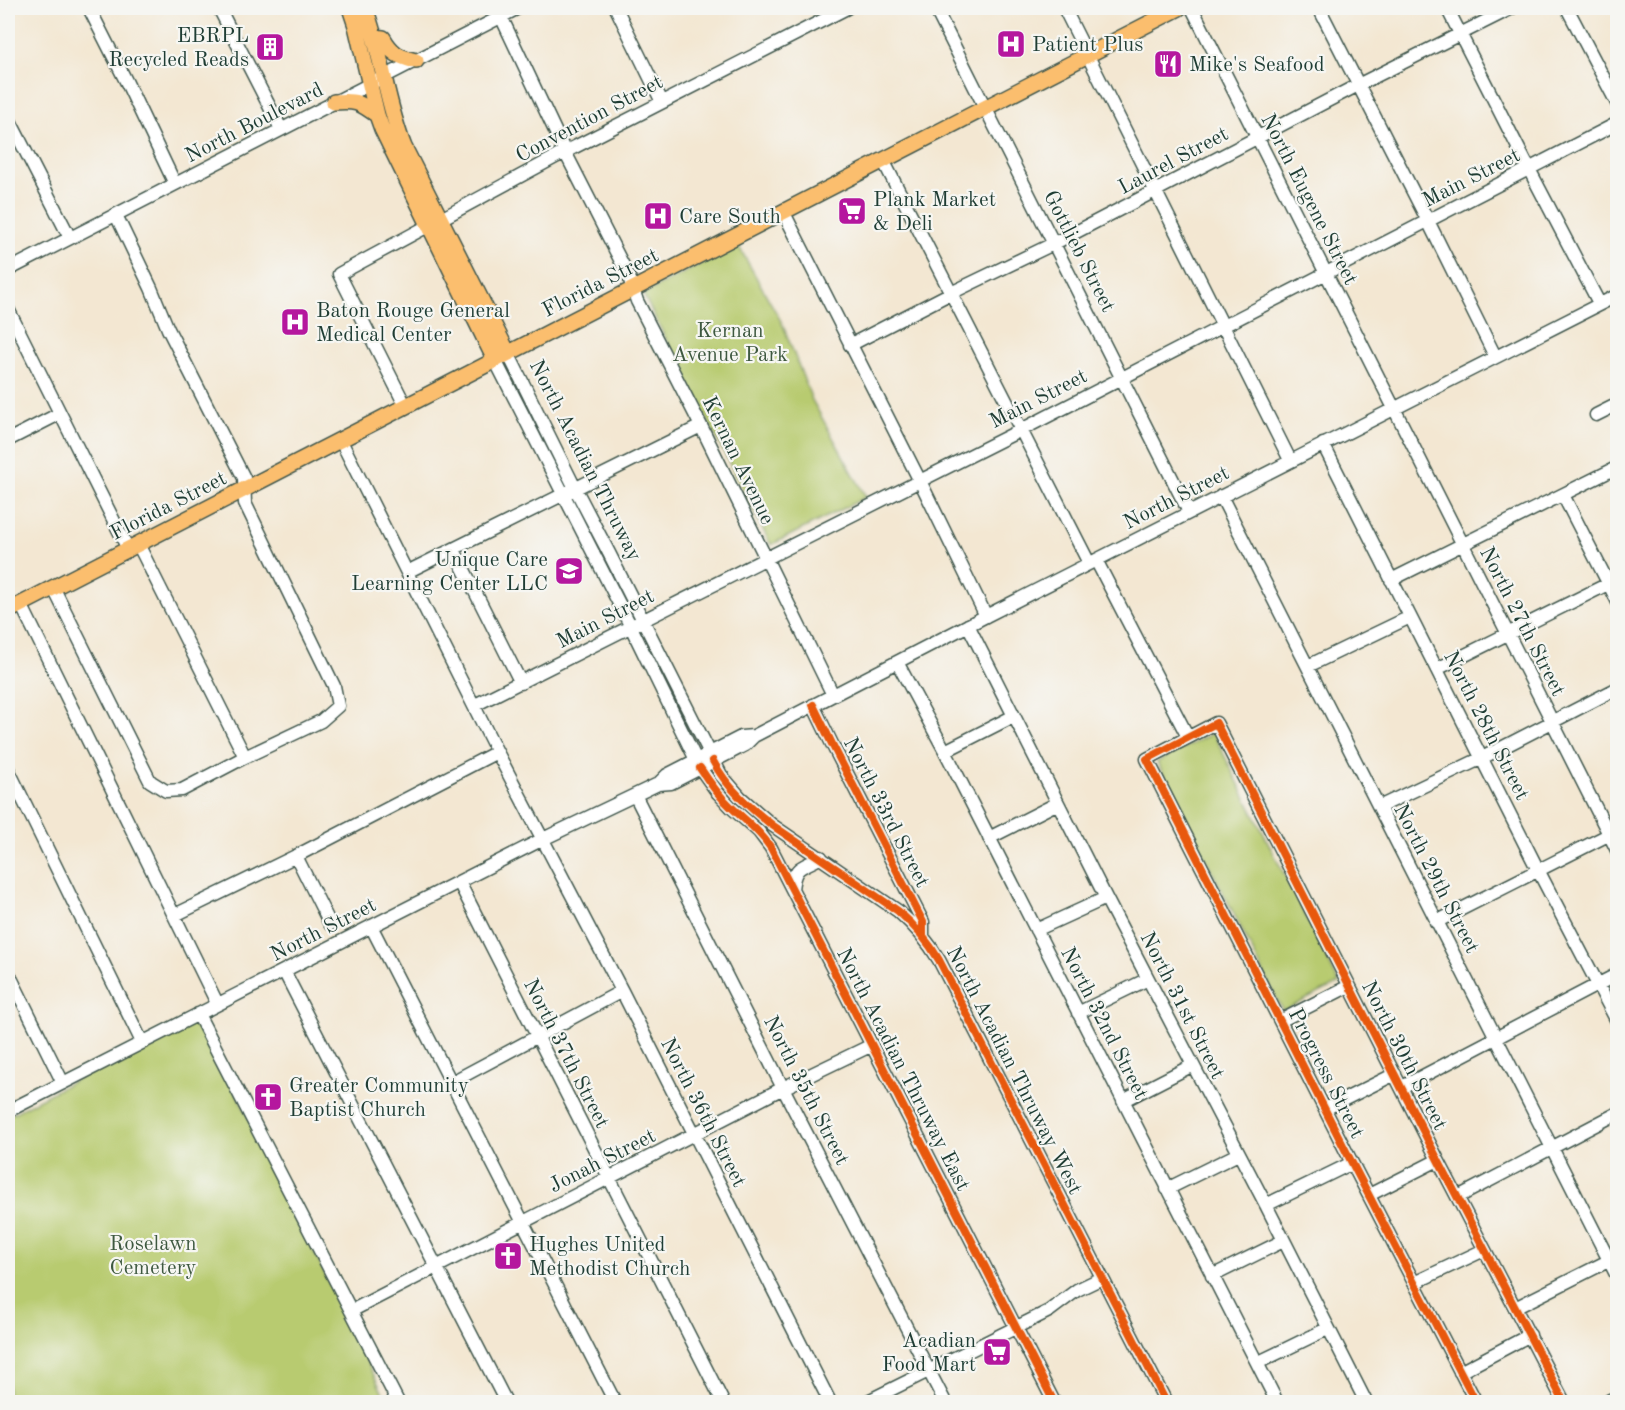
<svg xmlns="http://www.w3.org/2000/svg" width="1625" height="1410" viewBox="0 0 1625 1410" font-family="'Old Standard TT',serif">
  <rect width="100%" height="100%" fill="#f6f6f2"/>
  <filter id="ink" filterUnits="userSpaceOnUse"><feTurbulence type="fractalNoise" baseFrequency=".0167" numOctaves="2"/><feDisplacementMap in="SourceGraphic" scale="12" xChannelSelector="R" yChannelSelector="G"/><feConvolveMatrix kernelMatrix="1 2 1 2 8 2 1 2 1" color-interpolation-filters="sRGB"/></filter>
  <filter id="wash" filterUnits="userSpaceOnUse"><feTurbulence type="fractalNoise" baseFrequency=".008" numOctaves="4" result="noise"/><feDisplacementMap in="SourceGraphic" scale="24" xChannelSelector="R" yChannelSelector="G"/><feGaussianBlur stdDeviation="1.35" result="paint"/><feColorMatrix in="noise" values="0 0 0 0 0 0 0 0 0 0 0 0 0 0 0 0 0 1.4 0 .05"/><feComposite in="paint" operator="in"/></filter>
  <g filter="url(#wash)">
    <rect width="100%" height="100%" fill="#f3e7d2"/>
    <!-- green -->
    <path fill="#b8cb6f" stroke="#6c8452" stroke-width="1.5" d="M738,245L782,323L812,400L866,497L771,545L643,294Z
      M1213,733L1339,983L1283,1011L1157,762Z
      M198,1014L387,1402H8V1116Z"/>
  </g>
  <g filter="url(#ink)">
    <g fill="none" stroke-linecap="round" stroke-linejoin="round">
      <!-- minor casing -->
      <g stroke="#3f564c" stroke-width="15">
        <path id="minor" d="M89,8L127,83L175,184
          M219,8L281,129
          M497,8L565,152L629,277L637,301L701,426L833,695
          M616,8L662,102
          M935,8L1189,512
          M1064,8L1290,460
          M1192,8L1618,852
          M1319,8L1428,221L1495,356
          M1447,8L1529,169L1599,303
          M1567,8L1618,105
          M8,117L70,238
          M883,160L1089,563
          M783,211L920,481L986,616
          M352,267L565,152L847,8
          M348,269L339,274L405,405
          M8,270L518,8
          M8,309L128,549
          M850,345L951,293L1055,243L1358,85L1512,8
          M508,353L575,488L609,553L721,775L740,797L772,825L898,911C914,925 928,941 939,960L1166,1402
          M495,360L631,627L700,768L718,793L732,808L759,832L771,848L1054,1402
          M1596,415L1618,404
          M340,439L497,752L622,991L830,1402
          M8,440L59,414
          M1323,444L1538,870L1618,1023
          M1563,495L1618,602
          M1221,496L1618,1278
          M138,544L245,757
          M454,550L521,683
          M1096,560L1188,737
          M407,572L701,426
          M1391,580L1618,467
          M53,587L150,781L166,791L182,790L245,757L321,721L338,706L334,686L245,503L244,478L168,329L151,288L116,215
          M21,604L217,1003
          M968,625L1106,898L1266,1205L1366,1402
          M897,662L945,751L1277,1402
          M1308,666L1410,617
          M1437,669L1618,579
          M475,705L1021,430L1618,123
          M813,705L833,746L923,922V936
          M945,751L1014,716
          M8,769L142,1042
          M658,784L671,783L745,745L754,736L986,616L1618,295
          M635,795L783,1088L945,1402
          M1379,807L1482,758L1618,688
          M989,838L1058,803
          M296,856L330,924
          M459,882L723,1402
          M792,889C795,863 802,869 821,857
          M175,915L296,856L497,752
          M1436,922L1618,830
          M371,926L615,1402
          M1036,930L1106,898
          M284,971L506,1402
          M8,972L63,1083
          M1078,1013L1148,979
          M198,1014L398,1402
          M1280,1021L1349,986
          M452,1082L622,991
          M1402,1087L1618,974
          M1123,1101L1193,1065
          M1325,1109L1395,1074
          M8,1111L543,839L658,784L667,775L741,737L754,736
          M1167,1189L1238,1154
          M1369,1195L1438,1160
          M1458,1197L1618,1113
          M1266,1205L1352,1163
          M1212,1276L1283,1241
          M1414,1283L1484,1250
          M1515,1308L1618,1256
          M351,1311L783,1088L872,1045
          M1257,1363L1327,1329
          M1460,1372L1530,1335
          M1610,1400L1618,1397
          M866,1402L1049,1311L1077,1290L1102,1278
          M1476,1402L1352,1163L1147,759L1216,723L1438,1160L1564,1402"/>
      </g>
      <!-- major casing -->
      <g stroke="#3f564c" stroke-width="18">
        <path id="major" d="M350,8L356,26L377,115L382,129L495,360
          M365,8C382,53 386,102 404,147L508,353
          M374,37L383,38C392,54 399,57 416,61
          M334,102C356,100 359,102 377,115
          M8,611L1179,8"/>
      </g>
      <!-- minor -->
      <use href="#minor" stroke="#fff" stroke-width="12"/>
      <!-- major -->
      <use href="#major" stroke="#fbbe6e" stroke-width="15"/>
      <!-- cycleway casing -->
      <g stroke="#f6f6f2" stroke-width="11">
        <path id="cycleway" d="M813,705L833,746L923,922V936
          M713,761C727,788 749,807 772,825L898,911C914,925 928,941 939,960L1166,1402
          M700,768C709,782 718,795 730,806C745,820 760,831 771,848L1054,1402
          M1476,1402L1352,1163L1147,759L1216,723L1438,1160L1564,1402"/>
      </g>
      <!-- cycleway -->
      <use href="#cycleway" stroke="#e8590c" stroke-width="8"/>
    </g>
  </g>
  <!-- icons -->
  <defs>
    <g id="hospital-square" transform="scale(1.5)"><rect x="-9" y="-9" width="18" height="18" rx="4" fill="#b5179e" stroke="#f6f6f2"/><path d="M-5-5h3v3.5h4V-5h3V5h-3V1.5h-4V5h-3Z" fill="#fff"/></g>
    <g id="building-square" transform="scale(1.5)"><rect x="-9" y="-9" width="18" height="18" rx="4" fill="#b5179e" stroke="#f6f6f2"/><path d="M-4-6H4V6H1V3H-1V6H-4ZM-2.5-4.3h1.7v1.8h-1.7ZM.8-4.3h1.7v1.8H.8ZM-2.5-1h1.7V.8h-1.7ZM.8-1h1.7V.8H.8Z" fill="#fff"/></g>
    <g id="restaurant-square" transform="scale(1.5)"><rect x="-9" y="-9" width="18" height="18" rx="4" fill="#b5179e" stroke="#f6f6f2"/><path d="M-5-6h1v4h1v-4h1v4h1v-4h1v5L-1.5 .5V6h-2V.5L-5-1ZM5-6V6H3V1.5H1.5Q1.5-4 5-6Z" fill="#fff"/></g>
    <g id="supermarket-square" transform="scale(1.5)"><rect x="-9" y="-9" width="18" height="18" rx="4" fill="#b5179e" stroke="#f6f6f2"/><path d="M-6-5.5h2.5l.6 2H6L4.5 2H-2.5L-4.4-4H-6ZM-1.5 3.2a1.3 1.3 0 1 0 .1 0ZM3 3.2a1.3 1.3 0 1 0 .1 0Z" fill="#fff"/></g>
    <g id="school-square" transform="scale(1.5)"><rect x="-9" y="-9" width="18" height="18" rx="4" fill="#b5179e" stroke="#f6f6f2"/><path d="M0-5L7-2L0 1L-7-2ZM-4 1L0 2.5L4 1V4Q0 6-4 4Z" fill="#fff"/></g>
    <g id="church-square" transform="scale(1.5)"><rect x="-9" y="-9" width="18" height="18" rx="4" fill="#b5179e" stroke="#f6f6f2"/><path d="M-1.2-6h2.4v3.5h3.3v2.4h-3.3V6h-2.4V-.1h-3.3v-2.4h3.3Z" fill="#fff"/></g>
  </defs>
  <g fill-rule="evenodd">
    <use href="#hospital-square" x="1011" y="44"/>
    <use href="#building-square" x="270" y="47"/>
    <use href="#restaurant-square" x="1168" y="64"/>
    <use href="#supermarket-square" x="852" y="211"/>
    <use href="#hospital-square" x="658" y="216"/>
    <use href="#hospital-square" x="295" y="322"/>
    <use href="#school-square" x="569" y="571"/>
    <use href="#church-square" x="268" y="1097"/>
    <use href="#church-square" x="508" y="1256"/>
    <use href="#supermarket-square" x="997" y="1352"/>
  </g>
  <g text-anchor="middle" stroke-width="4.5" stroke-linejoin="round" paint-order="stroke">
    <!-- poi labels -->
    <g font-size="21" fill="#1f3d34" stroke="#f6f6f2" text-anchor="start">
      <text x="249" y="42" text-anchor="end">EBRPL<tspan x="249" dy="24">Recycled Reads</tspan></text>
      <text x="1032" y="51">Patient Plus</text>
      <text x="1189" y="71">Mike's Seafood</text>
      <text x="873" y="206">Plank Market<tspan x="873" dy="24">&amp; Deli</tspan></text>
      <text x="679" y="223">Care South</text>
      <text x="316" y="317">Baton Rouge General<tspan x="316" dy="24">Medical Center</tspan></text>
      <text x="548" y="566" text-anchor="end">Unique Care<tspan x="548" dy="24">Learning Center LLC</tspan></text>
      <text x="289" y="1092">Greater Community<tspan x="289" dy="24">Baptist Church</tspan></text>
      <text x="529" y="1251">Hughes United<tspan x="529" dy="24">Methodist Church</tspan></text>
      <text x="976" y="1347" text-anchor="end">Acadian<tspan x="976" dy="24">Food Mart</tspan></text>
    </g>
    <!-- street labels -->
    <g font-size="21" fill="#1f3d34" stroke="#f6f6f2">
      <text transform="translate(589 118) rotate(-28)" y="7">Convention Street</text>
      <text transform="translate(254 122) rotate(-27)" y="7">North Boulevard</text>
      <text transform="translate(1173 160) rotate(-28)" y="7">Laurel Street</text>
      <text transform="translate(1471 177) rotate(-27)" y="7">Main Street</text>
      <text transform="translate(1310 199) rotate(63)" y="7">North Eugene Street</text>
      <text transform="translate(1080 251) rotate(63)" y="7">Gottlieb Street</text>
      <text transform="translate(600 282) rotate(-27)" y="7">Florida Street</text>
      <text transform="translate(1038 398) rotate(-27)" y="7">Main Street</text>
      <text transform="translate(586 460) rotate(63)" y="7">North Acadian Thruway</text>
      <text transform="translate(739 460) rotate(64)" y="7">Kernan Avenue</text>
      <text transform="translate(1176 497) rotate(-27)" y="7">North Street</text>
      <text transform="translate(168 505) rotate(-27)" y="7">Florida Street</text>
      <text transform="translate(605 618) rotate(-27)" y="7">Main Street</text>
      <text transform="translate(1523 621) rotate(63)" y="7">North 27th Street</text>
      <text transform="translate(1487 725) rotate(63)" y="7">North 28th Street</text>
      <text transform="translate(887 812) rotate(63)" y="7">North 33rd Street</text>
      <text transform="translate(1437 878) rotate(63)" y="7">North 29th Street</text>
      <text transform="translate(323 929) rotate(-27)" y="7">North Street</text>
      <text transform="translate(1183 1005) rotate(63)" y="7">North 31st Street</text>
      <text transform="translate(1105 1023) rotate(63)" y="7">North 32nd Street</text>
      <text transform="translate(567 1053) rotate(63)" y="7">North 37th Street</text>
      <text transform="translate(1405 1055) rotate(63)" y="7">North 30th Street</text>
      <text transform="translate(904 1069) rotate(63)" y="7">North Acadian Thruway East</text>
      <text transform="translate(1015 1070) rotate(63)" y="7">North Acadian Thruway West</text>
      <text transform="translate(1327 1073) rotate(63)" y="7">Progress Street</text>
      <text transform="translate(807 1090) rotate(63)" y="7">North 35th Street</text>
      <text transform="translate(704 1112) rotate(63)" y="7">North 36th Street</text>
      <text transform="translate(602 1160) rotate(-27)" y="7">Jonah Street</text>
    </g>
    <!-- park labels -->
    <g font-size="21" fill="#3e5940" stroke="#f6f6f2">
      <text x="730" y="337">Kernan<tspan x="730" dy="24">Avenue Park</tspan></text>
      <text x="153" y="1250">Roselawn<tspan x="153" dy="24">Cemetery</tspan></text>
    </g>
  </g>
  <!-- margin -->
  <rect width="1625" height="1410" fill="none" stroke="#f6f6f2" stroke-width="30"/>
</svg>
